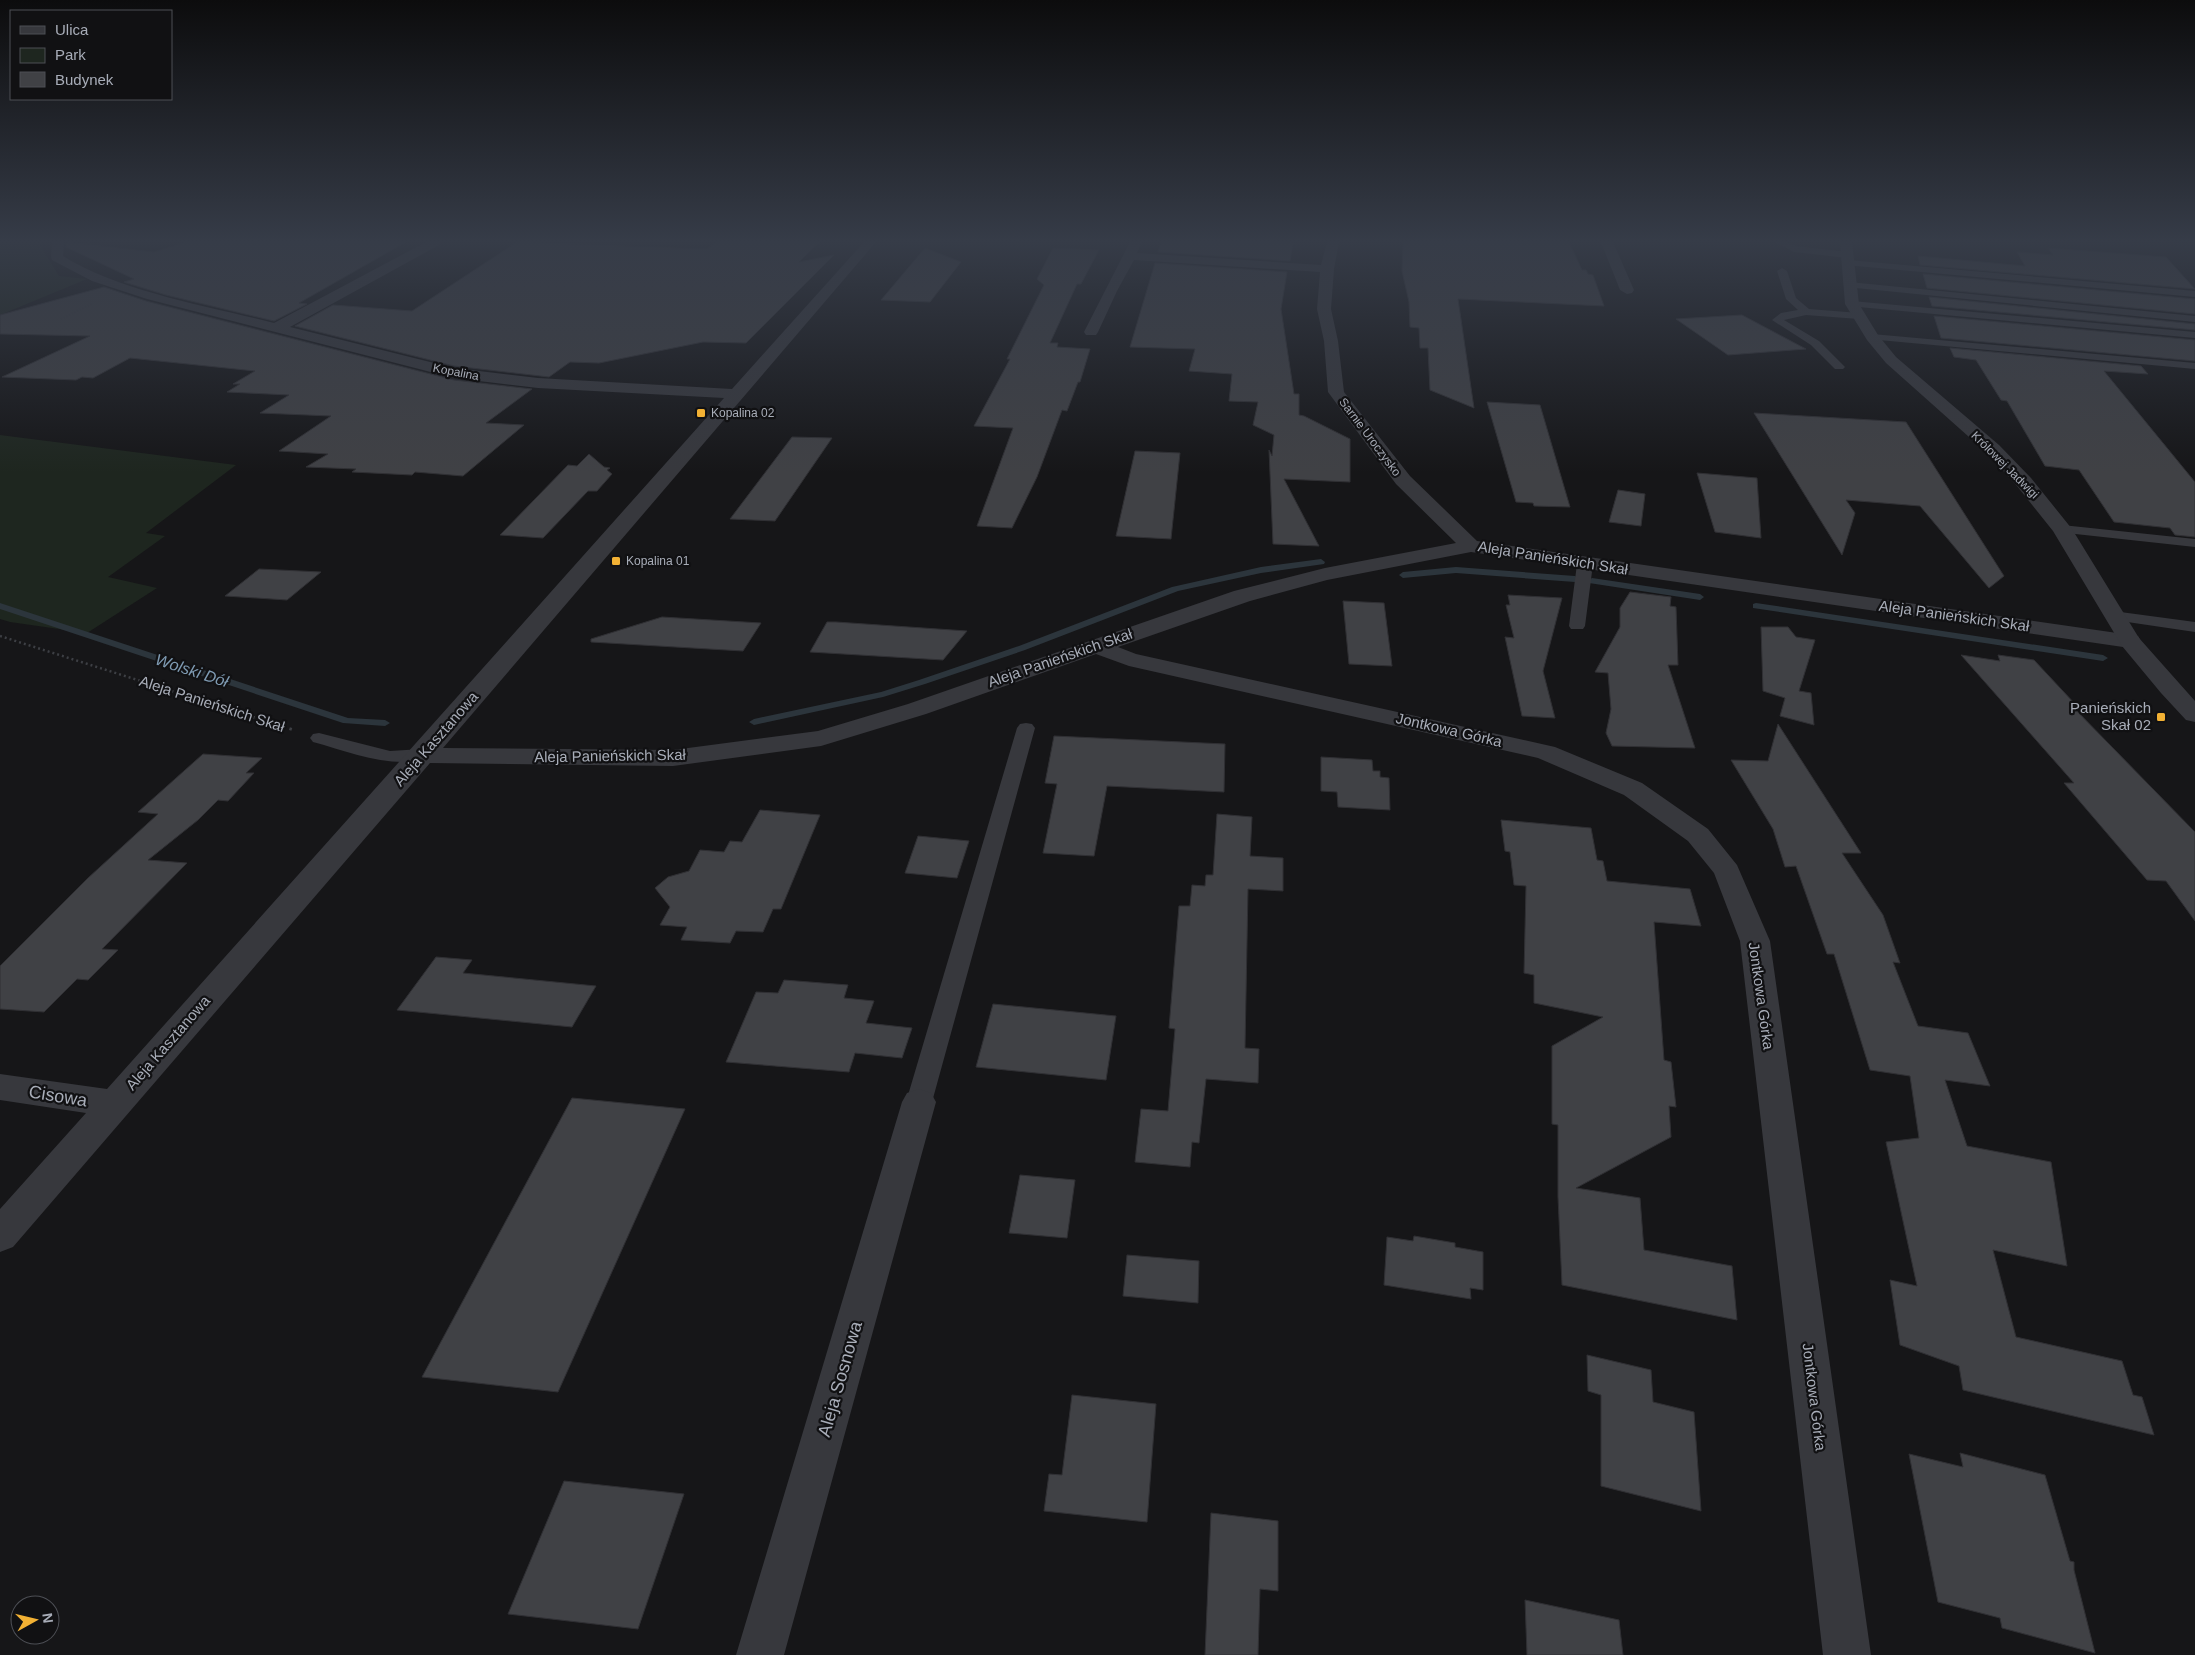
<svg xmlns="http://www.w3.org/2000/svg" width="2195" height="1655" viewBox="0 0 2195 1655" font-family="Arial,sans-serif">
  <rect width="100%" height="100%" fill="#161618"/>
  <!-- green -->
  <path fill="#1e261f" d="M0,242H43L40,245L59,276L87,279L0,315Z
    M0,435L236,465L146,533L165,536L108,577L157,588L87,633L10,622L0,619Z"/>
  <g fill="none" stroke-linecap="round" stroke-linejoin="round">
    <!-- stream -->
    <path fill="#2c353c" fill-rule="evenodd" d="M1321,559L1325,562L1324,564L1261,573L1178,591L1025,650L925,684L883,697L754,725L749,722L754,719L881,692L919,680L1019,646L1172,587L1261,567Z
      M1456,567L1575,576L1579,579L1575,582L1456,573L1403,578L1399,575L1403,572Z
      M1592,578L1700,594L1704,597L1700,600L1589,583L1588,581Z
      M0,603L348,718L385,720L390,723L385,726L343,723L0,609Z
      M1756,603L2103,655L2108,658L2103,661L1753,608V604Z"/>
  </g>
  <!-- building -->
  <path fill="#404145" stroke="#303034" d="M67,242L154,252L186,242H406L299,303L307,304L274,321L166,295L124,282L134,279L66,247Z
    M517,242L707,249L716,242H819L799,262L834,255L746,343L703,342L599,363L570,362L549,377L454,366L295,326L333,305L412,311Z
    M1161,242H1287L1293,243L1290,261L1158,252Z
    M1403,242H1569L1582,270H1586L1588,274L1593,275L1604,306L1458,299L1474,408L1430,390L1428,348H1420L1419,328L1410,327L1409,302L1402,271Z
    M925,248L961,262L930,302L881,300Z
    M1053,248L1099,250L1081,284H1077L1050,343H1058L1057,347L1090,349L1080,382H1078L1067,411L1062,410L1037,477L1012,528L977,526L1013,428L974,426L1010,359H1007L1044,285L1037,279Z
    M2048,248L2166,257L2195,289L1920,265L1918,256L2025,266L2017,252L2053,255Z
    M1155,263L1287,272L1281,309L1294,394H1299V415L1304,416L1350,439V482L1284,479L1319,546L1273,544L1269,450L1272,456L1274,435L1253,425L1258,402L1229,401L1232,374L1189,371L1195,349L1130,347Z
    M1923,274L2195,299V314L1927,288Z
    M104,287L146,301L454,380L532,389L486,423L524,425L463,476L415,472L412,475L352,472L356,469L306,467L328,454L279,451L331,416L260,413L289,395L227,392L240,384H233L255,371L130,358L93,378L82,377L76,380L2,377L90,336L0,334V315Z
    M1929,297L2195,324V330L1932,306Z
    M1742,315L1806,349L1728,355L1676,319Z
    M1934,316L2195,340V361L1941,338Z
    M1950,348L2141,366L2148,374L2104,371L2195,482V537L2175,535L2170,528L2114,522L2079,470L2045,466L2007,401L2001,400L1976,360L1954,357Z
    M1487,402L1540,405L1570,507L1534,506L1533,503L1516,502Z
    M1754,413L1906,422L2004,576L1989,588L1920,506L1846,500L1855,513L1842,555Z
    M792,437L832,438L775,521L730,519Z
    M1135,451L1180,453L1171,539L1116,536Z
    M589,454L604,467L610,468L607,470L612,474L597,491H588L543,538L500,535L568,465L577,466Z
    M1697,473L1757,478L1761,538L1715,532Z
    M1618,490L1645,494L1641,526L1609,522Z
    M259,569L321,572L287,600L225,596Z
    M1630,592L1671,597L1670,606L1676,607L1678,665H1668L1695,748L1612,746L1606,733L1611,709L1608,673L1595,672L1620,627V608Z
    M1508,595L1562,598L1543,671L1555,718L1522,716L1505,637L1514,638L1506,605H1510Z
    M1343,601L1384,603L1392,666L1349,664Z
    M662,617L761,623L743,651L591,642V639Z
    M827,622H836L967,631L943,660L810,652Z
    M1761,627H1788L1796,637L1815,640L1799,691L1811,693L1814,725L1780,716L1785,698L1763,691Z
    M1961,655L2000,661L1998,655L2034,660L2076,705H2071L2195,832V921L2166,881L2147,880L2064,783H2074Z
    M1778,724L1861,853H1842L1883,915L1900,963L1893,962L1918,1026L1968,1033L1990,1086L1945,1080L1967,1146L2051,1162L2067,1266L1993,1250L2016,1337L2122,1361L2133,1395L2142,1397L2154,1435L1963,1390L1959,1366L1900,1345L1890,1280L1917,1286L1886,1142L1919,1138L1910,1076L1870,1070L1834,954H1827L1796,866L1785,867L1773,829L1731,760L1768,761Z
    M1054,736L1225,744L1224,792L1107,786L1094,856L1043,853L1057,784L1045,783Z
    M203,754L262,758L246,773H254L228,801L218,800L198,820L148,860L187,863L102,949L118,950L88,980L77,979L44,1012L0,1009V966L88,878L158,814L138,812Z
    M1321,757L1372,760L1373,771H1380V777L1389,778L1390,810L1338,807L1337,792L1321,791Z
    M760,810L820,815L781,909H773L763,932L736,931L730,943L681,940L687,927L660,925L670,907L655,888L668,877L689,871L700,850L724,852L730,841L742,842Z
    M1217,814L1252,817L1250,856L1283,858V891L1248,889L1245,1048L1259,1049L1258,1083L1206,1079L1199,1143L1192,1142L1190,1167L1135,1162L1141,1109L1168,1111L1175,1029L1169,1028L1179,906H1190L1192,885L1205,886L1206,875H1213Z
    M1501,820L1591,828L1597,860L1603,861L1607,881L1690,889L1701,926L1654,922L1664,1060L1671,1062L1676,1107L1669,1106L1671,1137L1576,1188L1640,1198L1644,1250L1732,1266L1737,1320L1562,1285L1558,1197V1125L1552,1124V1046L1603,1017L1534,1003V975L1524,973L1526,886L1514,885L1510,852L1505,851Z
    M918,836L969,841L957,878L905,873Z
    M436,957L472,960L463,973L596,986L572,1027L397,1010Z
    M784,980L848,985L844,998L874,1001L866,1023L912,1028L902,1058L855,1053L849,1072L726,1062L756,992L778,993Z
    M993,1004L1116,1016L1106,1080L976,1067Z
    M572,1098L685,1109L558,1392L422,1377Z
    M1020,1175L1075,1180L1067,1238L1009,1233Z
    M1414,1236L1455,1243V1247L1483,1252V1290L1470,1288L1471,1299L1384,1285L1387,1237L1413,1241Z
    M1127,1255L1199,1261L1198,1303L1123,1296Z
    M1587,1355L1651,1370L1653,1402L1694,1412L1701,1511L1601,1486V1395L1588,1391Z
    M1072,1395L1156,1404L1147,1522L1044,1511L1049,1474L1062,1475Z
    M1960,1453L2045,1475L2070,1561L2074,1562V1570L2095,1653L2002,1628L2000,1618L1938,1602L1909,1454L1963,1467Z
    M564,1481L684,1494L638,1629L508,1614Z
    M1211,1513L1278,1521V1591L1260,1589L1258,1655H1205Z
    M1525,1600L1619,1620L1623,1655H1527Z"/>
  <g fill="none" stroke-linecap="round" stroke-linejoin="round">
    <!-- path-far2 -->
    <path stroke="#3d3f44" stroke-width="2" stroke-dasharray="1 2" stroke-linecap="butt" d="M85,243L94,242
      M61,319L93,303"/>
    <!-- path-far1 -->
    <path stroke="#3d3f44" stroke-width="2.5" stroke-dasharray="2 3" stroke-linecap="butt" d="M0,636L250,716"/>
    <!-- path -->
    <path stroke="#3d3f44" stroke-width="3" stroke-dasharray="2.5 4" stroke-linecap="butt" d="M246,715L294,730"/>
    <!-- service -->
    <path fill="#37383d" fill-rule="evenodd" d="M1775,242H1786L1796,246L1848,252L1853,255L1848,258L1794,252Z
      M1848,260L2195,291V297L1845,265V261Z
      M1782,268L1787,271L1796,298L1809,309L1859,313L1864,316L1859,319L1806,315L1784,320L1819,341L1845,367L1843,369H1835L1811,345L1772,320L1781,313L1798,310L1786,299L1777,271Z
      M1849,282L2195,316V322L1846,287L1844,285Z
      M1852,301L2195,332V338L1848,306L1847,304Z
      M1872,334L2195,363V369L1868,339L1867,337Z
      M2062,525L2195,539V547L2057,532L2055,529Z
      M1585,559L1590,561L1593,564L1585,626L1583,629H1571L1569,626L1577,564L1580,561Z
      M2113,611L2195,622V632L2107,619L2105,616L2107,613Z
      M1026,723L1032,724L1035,728L932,1102L928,1109L919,1112L910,1109L906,1102L1017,728L1020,724Z
      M319,733L390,751L422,749L429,751L431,755L429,759C389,769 350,752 313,742L310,738L313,734Z"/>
    <!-- minor -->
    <path fill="#37383d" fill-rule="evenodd" d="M52,242H64L63,256C121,292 208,306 274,323L426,242H441L439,245L290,327L454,368L538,378L732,389L864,242H876L443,748L673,750L818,731L908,704L1234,591L1325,568L1456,543L1396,484L1328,392L1324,341L1317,309L1320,272L1134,260L1117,291L1098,332L1096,335H1086L1084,332L1130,242H1142L1137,253L1321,265L1327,242H1339L1334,269L1331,309L1338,341L1344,392L1410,476L1477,541L2138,636L2141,641L2138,646L2130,648L1471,552L1327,580L1250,601L1118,647L1136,654L1555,747L1642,783L1708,829L1737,865L1770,941L1871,1655H1823L1740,941L1714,873L1688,841L1624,795L1538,758L1129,666L1096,654L926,714L821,746L673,766L430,763L13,1247L0,1252V1209L86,1113L0,1100V1074L107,1089L724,398L538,388L454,378L147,299L92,281L52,260L51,257Z
      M1601,242H1613L1634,290L1632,293L1627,294L1620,290Z
      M919,1089L931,1093L936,1102L784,1655H736L902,1102L907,1093Z"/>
    <!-- tertiary -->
    <path fill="#37383d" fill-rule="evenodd" d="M1840,242H1852L1859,304L1878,335L1896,357L1999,445L2031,478L2072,529L2139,638L2195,701V722L2186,720L2161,693L2122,646L2053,531L2017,486L1987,453L1886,363L1867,340L1845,304Z"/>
  </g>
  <!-- sky -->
  <linearGradient id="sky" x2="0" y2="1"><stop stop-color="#0c0c0d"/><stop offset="0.51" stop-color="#363c48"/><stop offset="1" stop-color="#363c48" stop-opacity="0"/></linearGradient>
  <rect width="2195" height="473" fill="url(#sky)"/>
  <!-- markers -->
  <g fill="#f2b134" stroke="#111113" stroke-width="2">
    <rect x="696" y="408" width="10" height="10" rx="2.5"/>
    <rect x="611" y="556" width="10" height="10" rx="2.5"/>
    <rect x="2156" y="712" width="10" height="10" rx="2.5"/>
  </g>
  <g text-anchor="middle" stroke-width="4.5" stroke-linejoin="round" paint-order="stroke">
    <!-- far-street labels -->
    <g font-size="12" fill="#a8adb8" stroke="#111113">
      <text transform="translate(456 372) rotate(11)" y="4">Kopalina</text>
      <text transform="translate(1370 437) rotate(53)" y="4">Sarnie Uroczysko</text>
      <text transform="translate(2005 465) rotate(45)" y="4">Królowej Jadwigi</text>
    </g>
    <!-- far-poi labels -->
    <g font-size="12" fill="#a8adb8" stroke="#111113" text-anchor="start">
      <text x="711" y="417">Kopalina 02</text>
      <text x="626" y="565">Kopalina 01</text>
    </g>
    <!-- street labels -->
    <g font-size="15" fill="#a8adb8" stroke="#111113">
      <text transform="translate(1553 558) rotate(9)" y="5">Aleja Panieńskich Skał</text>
      <text transform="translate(1954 616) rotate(8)" y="5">Aleja Panieńskich Skał</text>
      <text transform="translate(1060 658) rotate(-19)" y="5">Aleja Panieńskich Skał</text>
      <text transform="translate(212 704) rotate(18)" y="5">Aleja Panieńskich Skał</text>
      <text transform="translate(1449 730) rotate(13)" y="5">Jontkowa Górka</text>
      <text transform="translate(436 739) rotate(-49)" y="5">Aleja Kasztanowa</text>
      <text transform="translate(610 756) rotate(-1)" y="5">Aleja Panieńskich Skał</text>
      <text transform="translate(1761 996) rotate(82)" y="5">Jontkowa Górka</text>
      <text transform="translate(168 1043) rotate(-49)" y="5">Aleja Kasztanowa</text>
      <text transform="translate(1814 1397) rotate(83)" y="5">Jontkowa Górka</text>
    </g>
    <!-- poi labels -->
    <g font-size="15" fill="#a8adb8" stroke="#111113" text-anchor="end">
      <text x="2151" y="713">Panieńskich<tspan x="2151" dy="17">Skał 02</tspan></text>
    </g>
    <!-- water labels -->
    <g font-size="16" font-style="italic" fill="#7f9bb3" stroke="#111113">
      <text transform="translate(192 670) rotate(18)" y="6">Wolski Dół</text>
    </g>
    <!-- near-street labels -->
    <g font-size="18" fill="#a8adb8" stroke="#111113">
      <text transform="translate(58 1096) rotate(9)" y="6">Cisowa</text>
      <text transform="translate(840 1379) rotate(-74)" y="6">Aleja Sosnowa</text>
    </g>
  </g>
  <!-- legend -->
  <rect x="10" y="10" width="162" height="90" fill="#111113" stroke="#4d4f55"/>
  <rect x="20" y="26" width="25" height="8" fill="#37383d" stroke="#4d4f55"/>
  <text x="55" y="35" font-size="15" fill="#a8adb8">Ulica</text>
  <rect x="20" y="48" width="25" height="15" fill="#1e261f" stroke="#4d4f55"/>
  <text x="55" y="60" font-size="15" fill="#a8adb8">Park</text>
  <rect x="20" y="72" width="25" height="15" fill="#404145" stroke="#4d4f55"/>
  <text x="55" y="85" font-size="15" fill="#a8adb8">Budynek</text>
  <!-- north arrow -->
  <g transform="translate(35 1620) rotate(82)"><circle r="24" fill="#111113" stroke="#4d4f55"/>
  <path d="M0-4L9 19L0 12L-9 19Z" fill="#f2b134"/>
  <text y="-8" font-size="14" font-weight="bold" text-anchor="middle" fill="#a8adb8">N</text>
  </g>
</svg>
